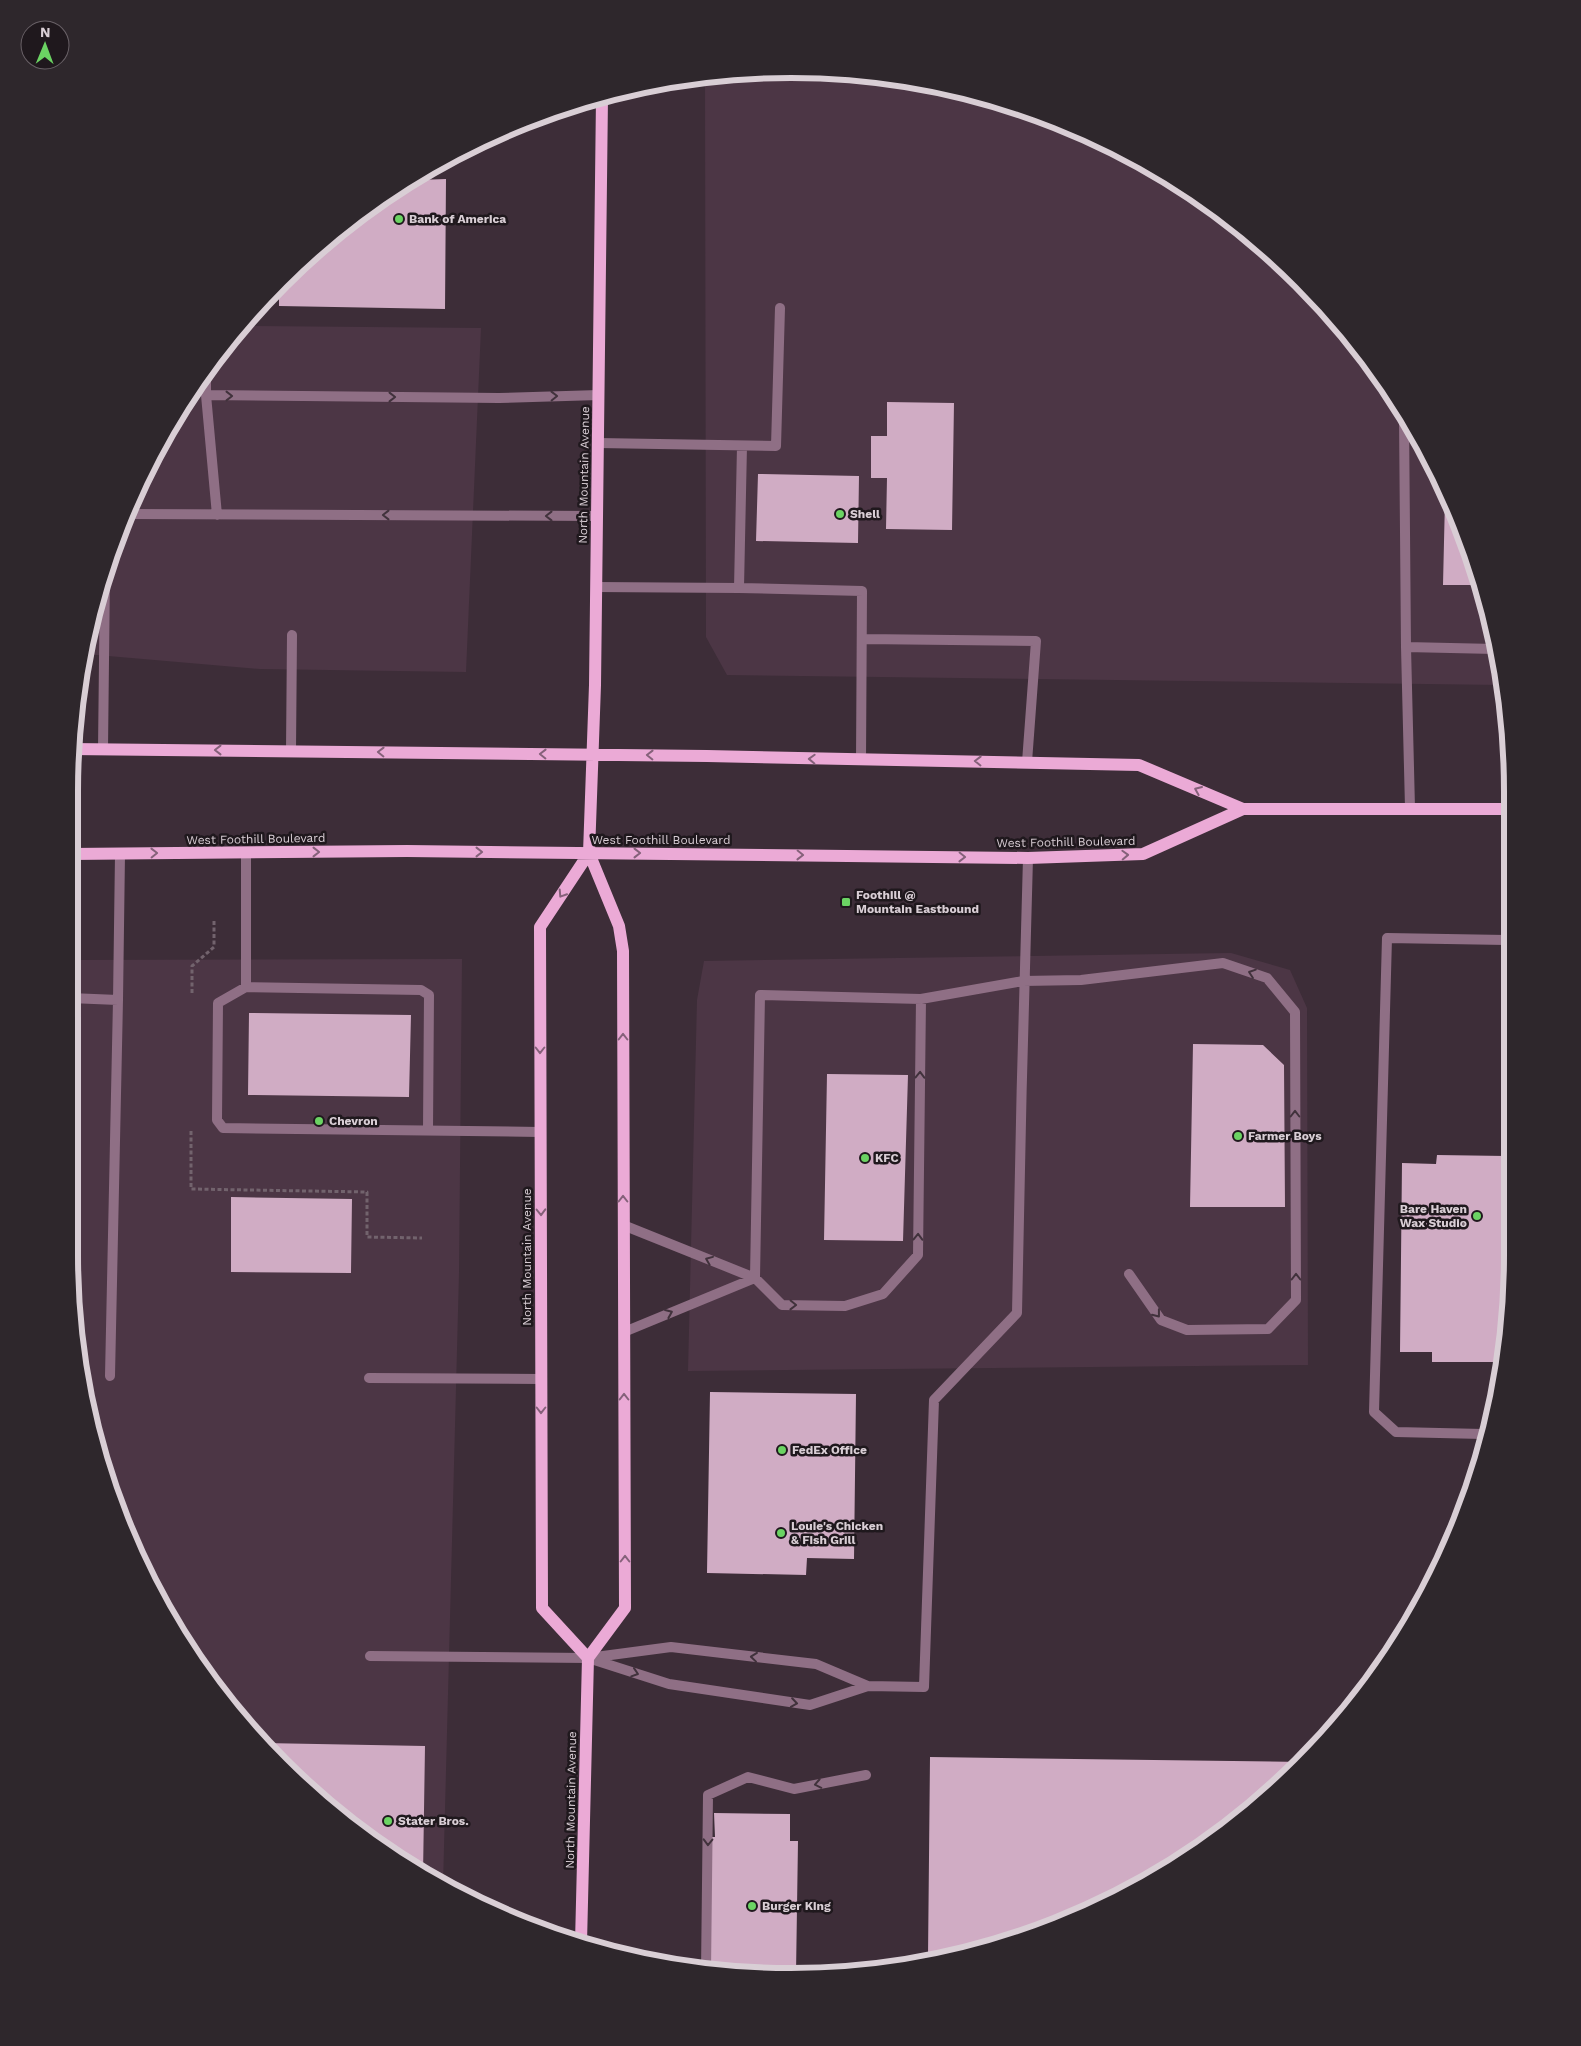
<svg xmlns="http://www.w3.org/2000/svg" width="1581" height="2046" viewBox="0 0 1581 2046" font-family="'Work Sans',sans-serif">
  <rect width="100%" height="100%" fill="#3d2d38"/>
  <!-- built -->
  <path fill="#4c3645" d="M791,69L932,83L1067,124L1192,191L1301,280L1391,390L1474,558L1503,685L727,675L706,637L705,77Z
    M242,326L481,328L466,672L260,669L85,654L93,603L143,472L218,351Z
    M1231,953L1290,970L1307,1008L1308,1365L688,1371L697,1000L704,961Z
    M462,959L459,1273L443,1886L430,1881L280,1766L166,1617L93,1443L69,1255L70,960Z"/>
  <!-- building -->
  <path fill="#d0acc4" d="M418,175V180L446,179L445,309L279,306V286L314,248L390,190Z
    M887,402L954,403L952,530L886,529L887,478H871V436H887Z
    M758,474L859,476L858,543L756,541Z
    M1445,499L1474,558L1480,585H1443Z
    M249,1013L411,1015L409,1097L248,1095Z
    M1193,1044L1263,1045L1284,1065L1285,1207H1190Z
    M827,1074L908,1075L903,1241L824,1240Z
    M1437,1155L1506,1156V1350L1503,1362H1432V1352H1400L1402,1163L1436,1164Z
    M231,1197L352,1199L351,1273L231,1272Z
    M710,1392L856,1394L854,1559L807,1558L806,1575L707,1573Z
    M263,1743L425,1746L423,1875L280,1766Z
    M930,1757L1304,1762L1191,1856L1022,1939L932,1957H928Z
    M714,1813L790,1814V1841H798L796,1974L707,1971L708,1837H715Z"/>
  <g fill="none" stroke-linecap="round" stroke-linejoin="round">
    <!-- path -->
    <path stroke="#72636d" stroke-width="3" stroke-dasharray="4 2.5" stroke-linecap="butt" d="M192,993V966L214,947V921
      M191,1131V1189L367,1192V1237L422,1238"/>
    <!-- lane -->
    <path stroke="#8f6f85" stroke-width="10" d="M206,370V395L499,398L599,395
      M206,395L217,515
      M1404,417L1406,647L1410,808
      M598,443L776,446L780,308
      M127,514L597,516
      M596,587L739,588L742,446
      M739,588L862,591L861,760
      M863,639L1036,641L1027,762
      M1406,647L1495,649
      M103,749L105,572
      M291,750L292,635
      M246,987V852
      M70,998L118,1000L120,854
      M428,1129L429,995L421,990L246,987L218,1003L217,1120L223,1128L540,1132
      M623,1225L755,1278L782,1305L845,1306L883,1294L918,1255L921,999
      M755,1278L760,995L921,999L1023,981L1081,980L1223,963L1267,978L1295,1012L1296,1300L1268,1329L1187,1330L1161,1320L1129,1274
      M624,1332L755,1278
      M110,1376L118,1000
      M369,1378L541,1379
      M1483,1434L1396,1432L1374,1412L1387,938L1506,940
      M370,1656L588,1658L671,1647L816,1664L868,1686
      M588,1658L669,1684L810,1705L868,1686L924,1687L934,1400L1017,1313C1020,1161 1023,1010 1028,858
      M706,1971L708,1795L748,1777L794,1789L866,1775"/>
    <!-- primary -->
    <path stroke="#ebaad6" stroke-width="12" d="M70,749L707,756L1139,765L1243,809H1506
      M70,854L407,851L1028,858L1143,854L1243,809
      M588,1658L542,1608L540,927L589,853
      M581,1943L588,1658L625,1608L623,951L619,926L589,853L595,685L602,97"/>
  </g>
  <!-- one-way arrows -->
  <defs><path id="oneway-chevron" d="M-2-3.5L2.5 0L-2 3.5" fill="none" stroke-width="1.6" stroke-linecap="round" stroke-linejoin="round" transform="scale(1.25)"/></defs>
  <g stroke="#41323c">
    <use href="#oneway-chevron" transform="translate(229 396)"/>
    <use href="#oneway-chevron" transform="translate(554 396) rotate(-1)"/>
    <use href="#oneway-chevron" transform="translate(392 397)"/>
    <use href="#oneway-chevron" transform="translate(386 515) rotate(-180)"/>
    <use href="#oneway-chevron" transform="translate(549 516) rotate(-180)"/>
    <use href="#oneway-chevron" transform="translate(1252 973) rotate(-161)"/>
    <use href="#oneway-chevron" transform="translate(920 1075) rotate(-89)"/>
    <use href="#oneway-chevron" transform="translate(1295 1114) rotate(-90)"/>
    <use href="#oneway-chevron" transform="translate(918 1237) rotate(-89)"/>
    <use href="#oneway-chevron" transform="translate(709 1260) rotate(-158)"/>
    <use href="#oneway-chevron" transform="translate(1296 1277) rotate(-90)"/>
    <use href="#oneway-chevron" transform="translate(793 1305) rotate(1)"/>
    <use href="#oneway-chevron" transform="translate(669 1313) rotate(-23)"/>
    <use href="#oneway-chevron" transform="translate(1157 1314) rotate(52)"/>
    <use href="#oneway-chevron" transform="translate(754 1657) rotate(-174)"/>
    <use href="#oneway-chevron" transform="translate(635 1673) rotate(18)"/>
    <use href="#oneway-chevron" transform="translate(794 1703) rotate(8)"/>
    <use href="#oneway-chevron" transform="translate(818 1784) rotate(169)"/>
    <use href="#oneway-chevron" transform="translate(708 1842) rotate(91)"/>
  </g>
  <g stroke="#85617a">
    <use href="#oneway-chevron" transform="translate(218 750) rotate(-180)"/>
    <use href="#oneway-chevron" transform="translate(381 752) rotate(-179)"/>
    <use href="#oneway-chevron" transform="translate(543 754) rotate(-179)"/>
    <use href="#oneway-chevron" transform="translate(650 755) rotate(-179)"/>
    <use href="#oneway-chevron" transform="translate(812 759) rotate(-178)"/>
    <use href="#oneway-chevron" transform="translate(978 761) rotate(-179)"/>
    <use href="#oneway-chevron" transform="translate(1198 790) rotate(-157)"/>
    <use href="#oneway-chevron" transform="translate(316 852)"/>
    <use href="#oneway-chevron" transform="translate(479 852)"/>
    <use href="#oneway-chevron" transform="translate(154 853) rotate(-1)"/>
    <use href="#oneway-chevron" transform="translate(637 853)"/>
    <use href="#oneway-chevron" transform="translate(800 855) rotate(1)"/>
    <use href="#oneway-chevron" transform="translate(1125 855) rotate(-2)"/>
    <use href="#oneway-chevron" transform="translate(962 857) rotate(1)"/>
    <use href="#oneway-chevron" transform="translate(562 894) rotate(123)"/>
    <use href="#oneway-chevron" transform="translate(623 1037) rotate(-90)"/>
    <use href="#oneway-chevron" transform="translate(540 1050) rotate(90)"/>
    <use href="#oneway-chevron" transform="translate(623 1199) rotate(-90)"/>
    <use href="#oneway-chevron" transform="translate(541 1212) rotate(89)"/>
    <use href="#oneway-chevron" transform="translate(624 1397) rotate(-90)"/>
    <use href="#oneway-chevron" transform="translate(541 1410) rotate(90)"/>
    <use href="#oneway-chevron" transform="translate(625 1559) rotate(-90)"/>
  </g>
  <!-- markers -->
  <g fill="#6bd363" stroke="#1f181d" stroke-width="2">
    <circle cx="399" cy="219" r="5"/>
    <circle cx="840" cy="514" r="5"/>
    <rect x="841" y="897" width="10" height="10" rx="2.5"/>
    <circle cx="319" cy="1121" r="5"/>
    <circle cx="1238" cy="1136" r="5"/>
    <circle cx="865" cy="1158" r="5"/>
    <circle cx="1477" cy="1216" r="5"/>
    <circle cx="782" cy="1450" r="5"/>
    <circle cx="781" cy="1533" r="5"/>
    <circle cx="388" cy="1821" r="5"/>
    <circle cx="752" cy="1906" r="5"/>
  </g>
  <g text-anchor="middle" stroke-width="5" stroke-linejoin="round" paint-order="stroke">
    <!-- poi labels -->
    <g font-size="12" font-weight="bold" fill="#d9ced5" stroke="#1f181d" text-anchor="start">
      <text x="409" y="223">Bank of America</text>
      <text x="850" y="518">Shell</text>
      <text x="856" y="899">Foothill @<tspan x="856" dy="14">Mountain Eastbound</tspan></text>
      <text x="329" y="1125">Chevron</text>
      <text x="1248" y="1140">Farmer Boys</text>
      <text x="875" y="1162">KFC</text>
      <text x="1467" y="1213" text-anchor="end">Bare Haven<tspan x="1467" dy="14">Wax Studio</tspan></text>
      <text x="792" y="1454">FedEx Office</text>
      <text x="791" y="1530">Louie's Chicken<tspan x="791" dy="14">&amp; Fish Grill</tspan></text>
      <text x="398" y="1825">Stater Bros.</text>
      <text x="762" y="1910">Burger King</text>
    </g>
    <!-- street labels -->
    <g font-size="12" fill="#d9ced5" stroke="#1f181d">
      <text transform="translate(584 475) rotate(-89)" y="4">North Mountain Avenue</text>
      <text transform="translate(256 839) rotate(-1)" y="4">West Foothill Boulevard</text>
      <text x="661" y="844">West Foothill Boulevard</text>
      <text transform="translate(1066 842) rotate(-1)" y="4">West Foothill Boulevard</text>
      <text transform="translate(527 1257) rotate(-90)" y="4">North Mountain Avenue</text>
      <text transform="translate(571 1800) rotate(-89)" y="4">North Mountain Avenue</text>
    </g>
  </g>
  <!-- crop -->
  <path d="M0 0H1581V2046H0ZM791 78H791A713 713 0 0 1 1504 791V1255A713 713 0 0 1 791 1968H791A713 713 0 0 1 78 1255V791A713 713 0 0 1 791 78Z" fill="#2e272c" fill-rule="evenodd"/>
  <path fill="none" stroke="#d9ced5" stroke-width="6" d="M791 78H791A713 713 0 0 1 1504 791V1255A713 713 0 0 1 791 1968H791A713 713 0 0 1 78 1255V791A713 713 0 0 1 791 78Z"/>
  <!-- north arrow -->
  <g transform="translate(45 45) rotate(1)"><circle r="24" fill="#1f181d" stroke="#696167"/>
  <path d="M0-4L9 19L0 12L-9 19Z" fill="#6bd363"/>
  <text y="-8" font-size="14" font-weight="bold" text-anchor="middle" fill="#d9ced5">N</text>
  </g>
</svg>
